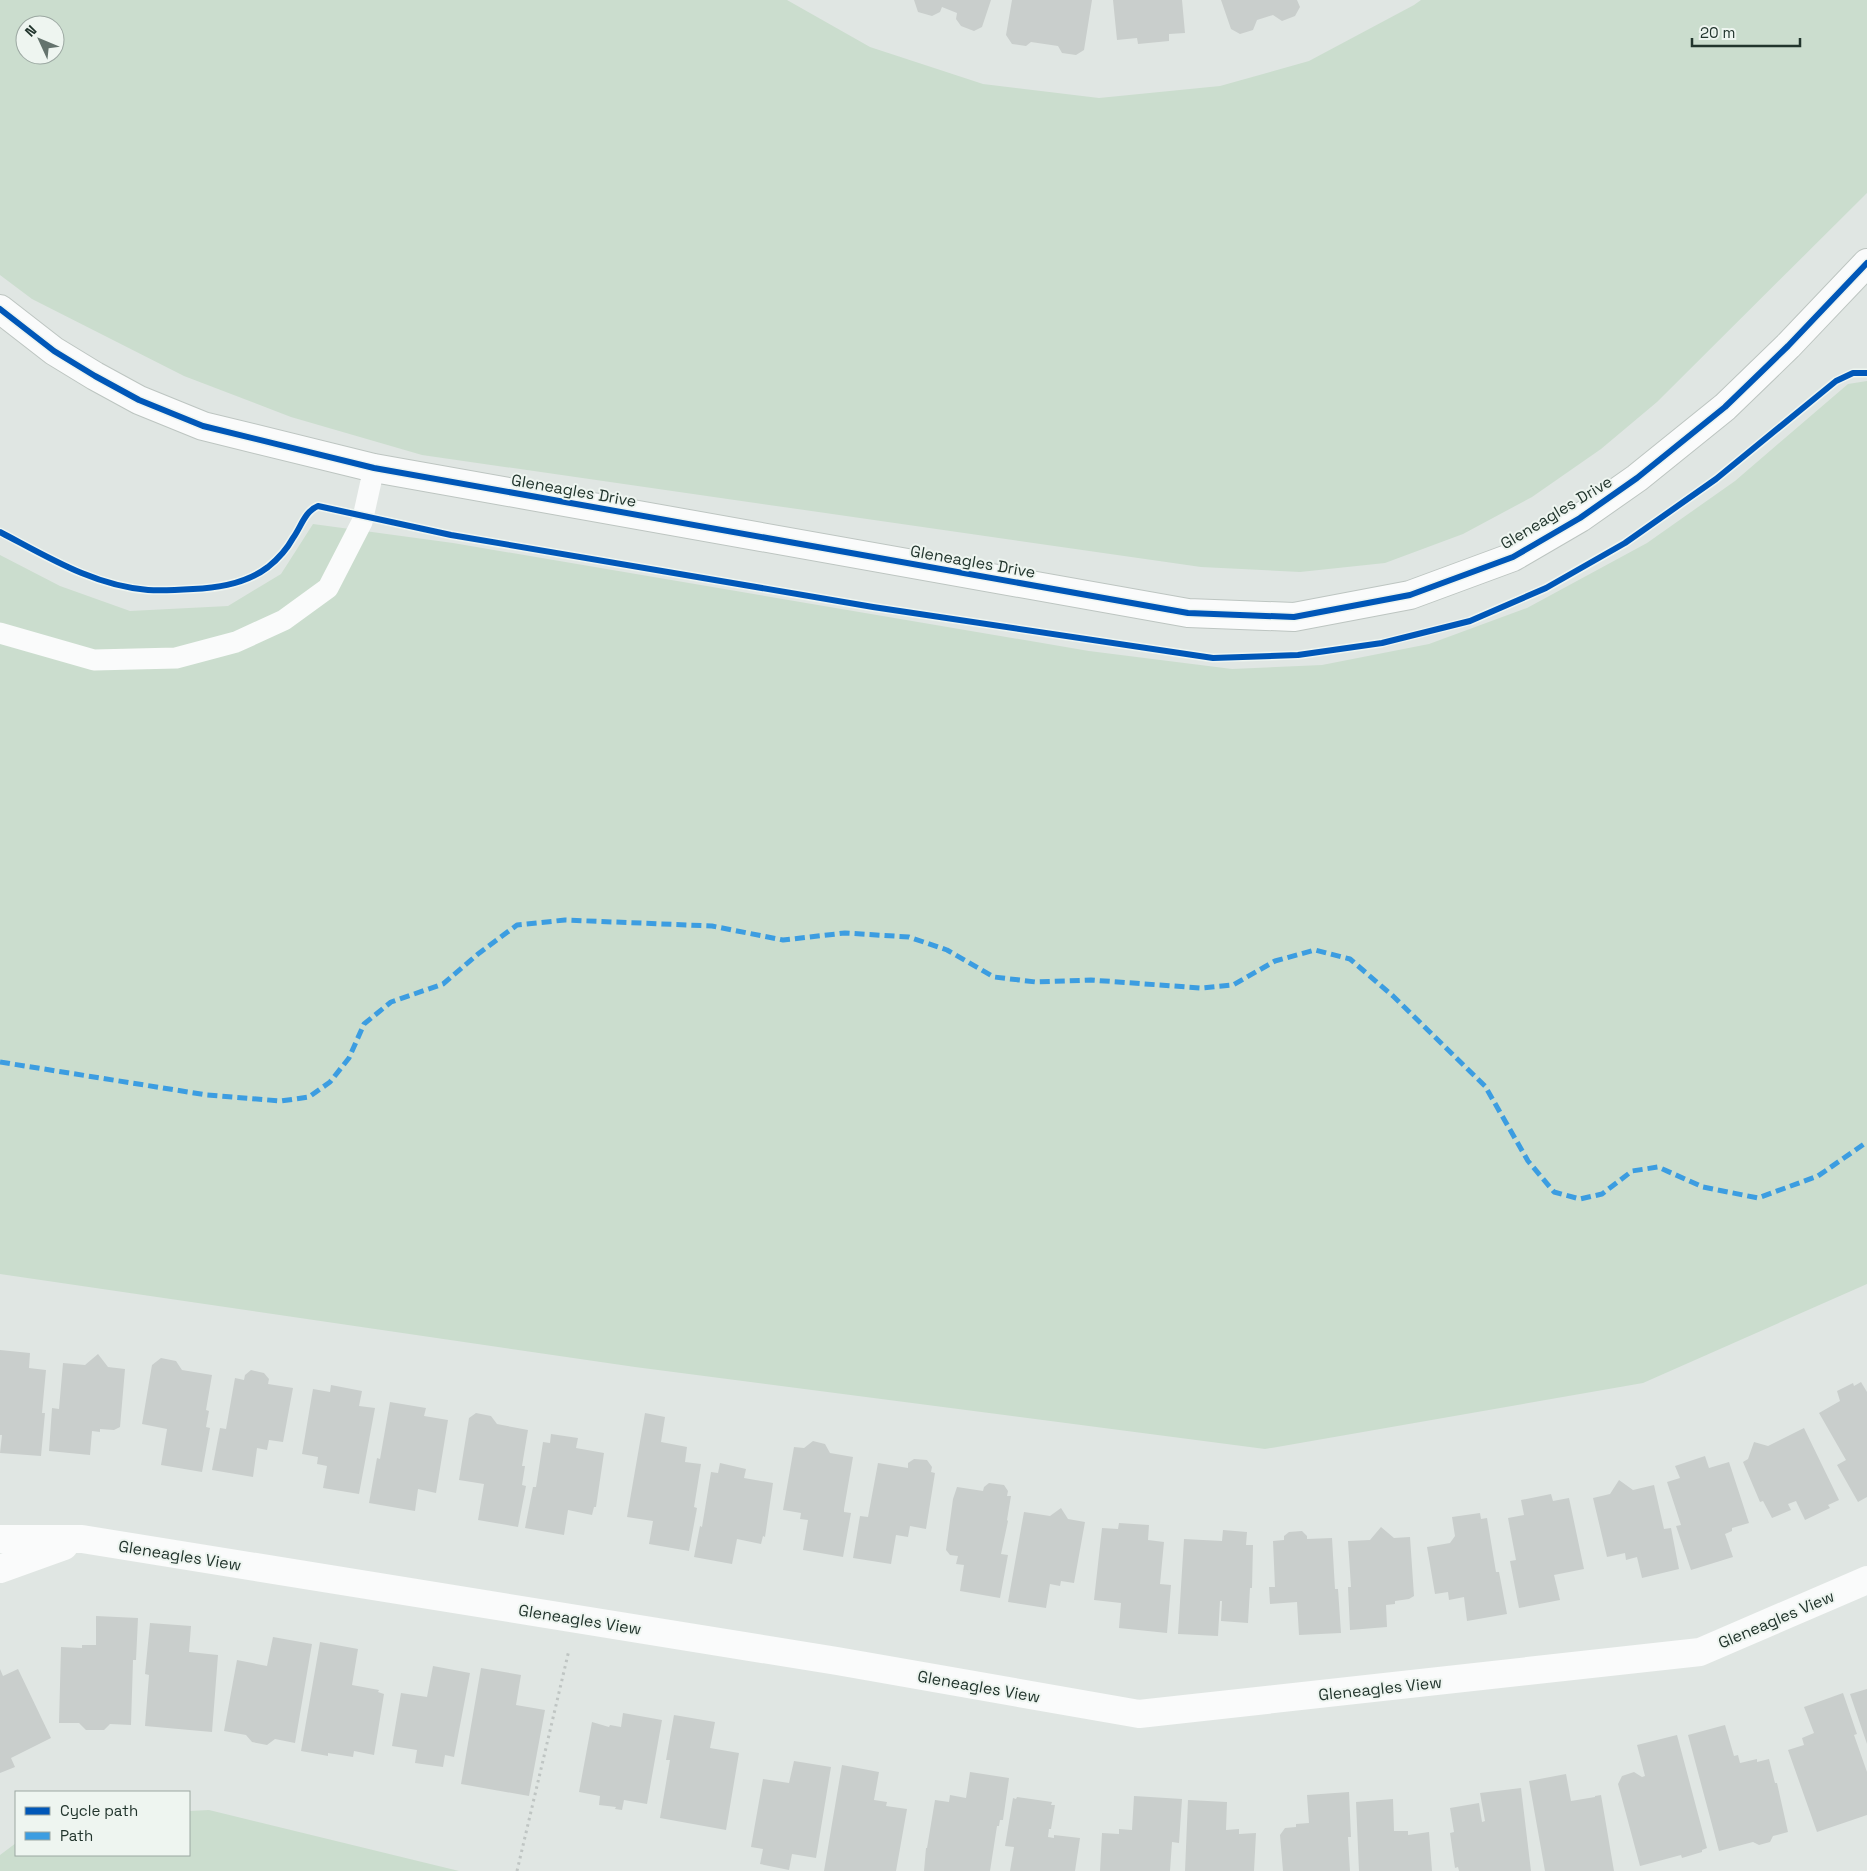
<svg xmlns="http://www.w3.org/2000/svg" width="1867" height="1871" viewBox="0 0 1867 1871" font-family="'Space Grotesk',sans-serif">
  <rect width="100%" height="100%" fill="#e0e6e3"/>
  <!-- green -->
  <path fill="#cbddce" fill-rule="evenodd" d="M0,0H787L870,47L983,84L1099,98L1220,86L1309,61L1414,5L1421,0H1867V193L1657,402L1601,449L1532,497L1463,534L1385,563L1300,572L1201,567L422,455L291,417L184,376L32,299L0,275ZM25,25H55V55H25Z
    M1867,381V1284L1643,1383L1265,1449L635,1367L0,1274V555L60,586L130,611L228,606L281,574L313,524L453,543L1089,651L1232,669L1322,665L1429,644L1527,608L1647,543L1735,481L1848,384Z
    M209,1810L459,1871H0V1855L16,1843V1855H189V1811Z"/>
  <!-- building -->
  <path fill="#c9cecc" d="M914,0H991L982,27L974,31L961,26L956,19L957,13L942,7L940,12L932,16L918,12Z
    M1012,0H1092L1084,50L1076,55L1062,53L1058,46L1031,42L1026,46L1012,44L1006,35Z
    M1113,0H1182L1185,33L1169,34V41L1138,44L1137,38L1117,40Z
    M1221,0H1297L1300,7L1295,16L1282,21L1273,15L1257,20L1253,30L1240,34L1231,29Z
    M0,1350L30,1353L29,1368L46,1370L42,1413H45L41,1456L0,1453L2,1435H0Z
    M98,1354L108,1367L125,1369L120,1427L114,1430L100,1429V1432L92,1431L90,1455L49,1451L52,1408L59,1409L63,1363L85,1365Z
    M161,1358L176,1361L182,1370L212,1375L206,1410L209,1411L206,1427L210,1428L202,1472L161,1465L167,1429L142,1424L152,1365Z
    M251,1370L264,1373L269,1379L268,1384L293,1388L283,1442L269,1440L267,1450L257,1448L253,1477L212,1470L220,1428L226,1429L235,1378L244,1380L245,1375Z
    M1861,1382L1867,1392V1497L1858,1502L1837,1465L1846,1460L1819,1413L1840,1401L1837,1391L1853,1383L1854,1386Z
    M331,1385L362,1391L359,1406L375,1408L359,1494L323,1488L327,1466L317,1464L318,1457L302,1454L313,1389L330,1392Z
    M390,1402L426,1408L424,1416L448,1420L436,1493L418,1489L415,1511L369,1503L377,1458L380,1459Z
    M476,1413L491,1416L497,1424L528,1430L522,1466H525L522,1485L526,1486L518,1527L478,1520L484,1484L459,1480L469,1418Z
    M645,1413L665,1417L661,1442L687,1447L685,1462L701,1464L694,1507L697,1508L689,1551L649,1544L653,1521L627,1517Z
    M1804,1428L1839,1500L1828,1505L1830,1508L1805,1520L1796,1501L1788,1504L1791,1510L1772,1518L1763,1501L1760,1502L1743,1462L1748,1459L1754,1442L1768,1446Z
    M551,1434L578,1438L576,1448L604,1453L596,1507H594L592,1515L568,1510L564,1535L525,1528L533,1487H536L543,1442L550,1443Z
    M813,1441L825,1444L830,1453L853,1457L844,1509V1512L851,1513L843,1557L803,1550L808,1520L800,1519L801,1513L783,1510L794,1447L804,1448Z
    M1705,1456L1709,1468L1729,1462L1749,1523L1732,1528V1531L1725,1534L1733,1557L1691,1570L1676,1526L1681,1525L1667,1482L1680,1478L1675,1466Z
    M914,1459L927,1460L932,1467L931,1472L935,1473L926,1529L910,1526L908,1537L896,1535L891,1564L853,1558L860,1516L868,1517L878,1463L908,1468V1463Z
    M720,1463L746,1469L744,1478L773,1483L765,1537L763,1536L761,1544L737,1539L732,1564L694,1557L700,1526L702,1527L711,1472L718,1473Z
    M1619,1480L1633,1490L1654,1485L1664,1529L1671,1528L1679,1569L1642,1578L1637,1557L1626,1560L1625,1553L1607,1557L1593,1498L1610,1494Z
    M989,1483L1004,1485L1008,1491L1007,1496H1011L1007,1520L1008,1521L1001,1554L1008,1555L1000,1598L960,1591L964,1565L956,1564L958,1556L950,1555L946,1550L953,1499L957,1487L983,1491L984,1487Z
    M1551,1494L1553,1501L1569,1498L1584,1569L1554,1575L1560,1600L1519,1608L1510,1561L1516,1560L1508,1518L1524,1515L1521,1500Z
    M1061,1508L1068,1519L1085,1522L1074,1583L1061,1581L1060,1586L1050,1584L1046,1608L1008,1602L1024,1512L1050,1516Z
    M1480,1513L1481,1519L1487,1518L1496,1572H1499L1507,1614L1467,1621L1464,1597L1449,1600L1448,1592L1435,1594L1427,1547L1450,1543L1455,1536L1452,1517Z
    M1119,1523L1149,1525L1148,1540L1164,1542L1160,1584L1171,1585L1167,1633L1119,1628L1121,1603L1094,1600L1102,1528L1118,1529Z
    M1381,1527L1394,1538L1410,1537L1414,1596L1409,1599L1395,1601V1604L1386,1605L1387,1627L1350,1630L1348,1587H1351L1348,1541L1370,1540Z
    M1223,1530L1247,1532L1246,1545H1253L1252,1588H1250L1248,1623L1221,1621L1222,1601H1220L1218,1636L1178,1634L1184,1539L1222,1541Z
    M1302,1531L1307,1536V1539L1332,1538L1335,1589H1338L1341,1633L1299,1635L1297,1602L1270,1604L1269,1587H1275L1273,1541L1284,1540V1536L1289,1532Z
    M96,1616L138,1618L136,1660H133L131,1725L110,1724L104,1730H86L79,1723H59L61,1647L82,1648V1645H96Z
    M150,1623L191,1626L189,1652L218,1655L212,1732L145,1726L149,1675L145,1674Z
    M273,1637L312,1644L295,1743L275,1739L267,1745L252,1742L246,1735L224,1731L237,1660L267,1666Z
    M320,1642L358,1649L352,1685L379,1690L378,1692L384,1694L374,1755L354,1751L353,1757L328,1753V1756L301,1751Z
    M433,1666L470,1673L454,1757L445,1755L443,1767L415,1763L417,1750L392,1746L401,1693L427,1697Z
    M481,1668L521,1675L516,1705L545,1710L529,1796L461,1784Z
    M0,1669L3,1676L18,1669L51,1738L11,1758L15,1767L0,1773Z
    M1867,1689V1744L1850,1694Z
    M1843,1693L1857,1734L1854,1735L1867,1772V1815L1817,1832L1788,1750L1804,1745L1802,1738L1814,1733L1804,1707Z
    M623,1713L662,1720L647,1804L624,1800L622,1810L615,1809L616,1807L599,1805L600,1796L579,1792L592,1722L609,1727L610,1725L621,1727Z
    M674,1715L715,1722L710,1748L739,1753L726,1830L660,1818L670,1760H666Z
    M1725,1725L1734,1756L1738,1755L1740,1763L1757,1759V1762L1769,1759L1775,1783H1777L1788,1832L1773,1836L1770,1842L1759,1845L1753,1842L1719,1851L1688,1735Z
    M1677,1735L1707,1848L1702,1850V1852L1682,1858L1681,1855L1640,1866L1618,1784L1622,1776L1634,1772L1642,1777L1645,1776L1637,1745Z
    M794,1761L831,1767L816,1858L792,1854L789,1870L760,1864L763,1849L751,1847L763,1779L789,1783Z
    M842,1765L879,1772L874,1800L887,1802L886,1806L907,1809L896,1871H824Z
    M970,1772L1009,1778L1003,1820H1000L999,1826H997L990,1871H924L926,1848H927L935,1800L949,1802L950,1795L966,1798Z
    M1566,1774L1571,1801L1595,1797V1796L1601,1795L1614,1871H1545L1529,1781Z
    M1521,1788L1531,1871H1459L1458,1867L1455,1868L1450,1833L1454,1832L1450,1808L1479,1803L1482,1822L1485,1821L1480,1793Z
    M1349,1792L1351,1837H1348L1350,1871H1283L1280,1835L1285,1828L1296,1827V1824L1309,1823L1307,1795Z
    M1134,1796L1182,1799L1179,1843L1172,1842L1170,1871H1100L1102,1833L1119,1834V1829L1132,1830Z
    M1017,1797L1052,1802L1051,1805H1055L1051,1829H1049L1048,1837L1054,1838V1835L1080,1838L1075,1871H1010L1014,1847L1005,1846L1013,1798L1016,1799Z
    M1393,1799L1394,1831H1408V1835L1429,1832L1432,1871H1359L1356,1802Z
    M1188,1800L1227,1802L1226,1830L1239,1829V1834L1256,1833L1254,1871H1185Z"/>
  <g fill="none" stroke-linecap="round" stroke-linejoin="round">
    <!-- secondary casing -->
    <g stroke="#bdc5c1" stroke-width="30">
      <path id="secondary" d="M0,309L54,351L95,376L139,400L203,426L374,468L1188,613L1294,617L1410,595L1513,557L1580,518L1637,478L1725,407L1788,346L1867,263"/>
    </g>
    <!-- path -->
    <path stroke="#bfc5c3" stroke-width="3" stroke-dasharray="2.5 4" stroke-linecap="butt" d="M517,1871L569,1650"/>
    <!-- lane -->
    <path stroke="#fafbfb" stroke-width="21" d="M0,633L94,660L176,658L236,642L284,620L328,588L362,522L374,468"/>
    <!-- street -->
    <path stroke="#fafbfb" stroke-width="28" d="M0,1539H82L837,1661L1139,1714L1700,1652L1867,1580
      M0,1569L64,1546"/>
    <!-- secondary -->
    <use href="#secondary" stroke="#fafbfb" stroke-width="28"/>
    <!-- quiet -->
    <path stroke="#3c9de1" stroke-width="5" stroke-dasharray="10 5" stroke-linecap="butt" d="M0,1062L207,1095L281,1101L309,1097L330,1082L349,1058L364,1024L391,1002L443,984L478,954L517,925L565,920L712,926L783,940L845,933L909,937L947,950L994,977L1036,982L1091,980L1201,988L1233,985L1275,961L1315,950L1350,959L1393,996L1485,1086L1528,1161L1554,1192L1580,1199L1602,1194L1632,1171L1658,1167L1703,1187L1758,1198L1818,1176L1867,1142"/>
    <!-- cycleway casing -->
    <g stroke="#eef5f0" stroke-width="9">
      <path id="cycleway" d="M0,309L54,351L95,376L139,400L203,426L374,468L1188,613L1294,617L1410,595L1513,557L1580,518L1637,478L1725,407L1788,346L1867,263
        M0,532C46,556 94,586 148,590C163,591 178,590 193,589C219,588 247,583 268,567C278,559 287,549 293,538C301,527 305,511 318,506L451,535L873,607L1213,658L1298,655L1382,643L1470,621L1546,588L1625,543L1716,479L1836,381L1853,373H1867"/>
    </g>
    <!-- cycleway -->
    <use href="#cycleway" stroke="#0057b8" stroke-width="6"/>
  </g>
  <g text-anchor="middle" stroke-width="4" stroke-linejoin="round" paint-order="stroke">
    <!-- street labels -->
    <g font-size="16" fill="#22352d" stroke="#eef5f0">
      <text transform="translate(574 490) rotate(10)" y="6">Gleneagles Drive</text>
      <text transform="translate(1556 512) rotate(-31)" y="6">Gleneagles Drive</text>
      <text transform="translate(973 561) rotate(10)" y="6">Gleneagles Drive</text>
      <text transform="translate(180 1555) rotate(9)" y="6">Gleneagles View</text>
      <text transform="translate(580 1619) rotate(9)" y="6">Gleneagles View</text>
      <text transform="translate(1776 1619) rotate(-23)" y="6">Gleneagles View</text>
      <text transform="translate(979 1686) rotate(10)" y="6">Gleneagles View</text>
      <text transform="translate(1380 1688) rotate(-6)" y="6">Gleneagles View</text>
    </g>
  </g>
  <!-- legend -->
  <rect x="15" y="1791" width="175" height="65" fill="#eef5f0" stroke="#9ca8a2"/>
  <rect x="25" y="1807" width="25" height="8" fill="#0057b8" stroke="#9ca8a2"/>
  <text x="60" y="1816" font-size="15" fill="#22352d">Cycle path</text>
  <rect x="25" y="1832" width="25" height="8" fill="#3c9de1" stroke="#9ca8a2"/>
  <text x="60" y="1841" font-size="15" fill="#22352d">Path</text>
  <!-- north arrow -->
  <g transform="translate(40 40) rotate(314)"><circle r="24" fill="#eef5f0" stroke="#9ca8a2"/>
  <path d="M0-4L9 19L0 12L-9 19Z" fill="#64736d"/>
  <text y="-8" font-size="14" font-weight="bold" text-anchor="middle" fill="#22352d">N</text>
  </g>
  <!-- scale -->
  <path d="M1692 38v8h108v-8" fill="none" stroke="#22352d" stroke-width="2.5"/>
  <text x="1700" y="38" font-size="15" fill="#22352d" stroke="#eef5f0" stroke-width="4" paint-order="stroke">20 m</text>
</svg>
